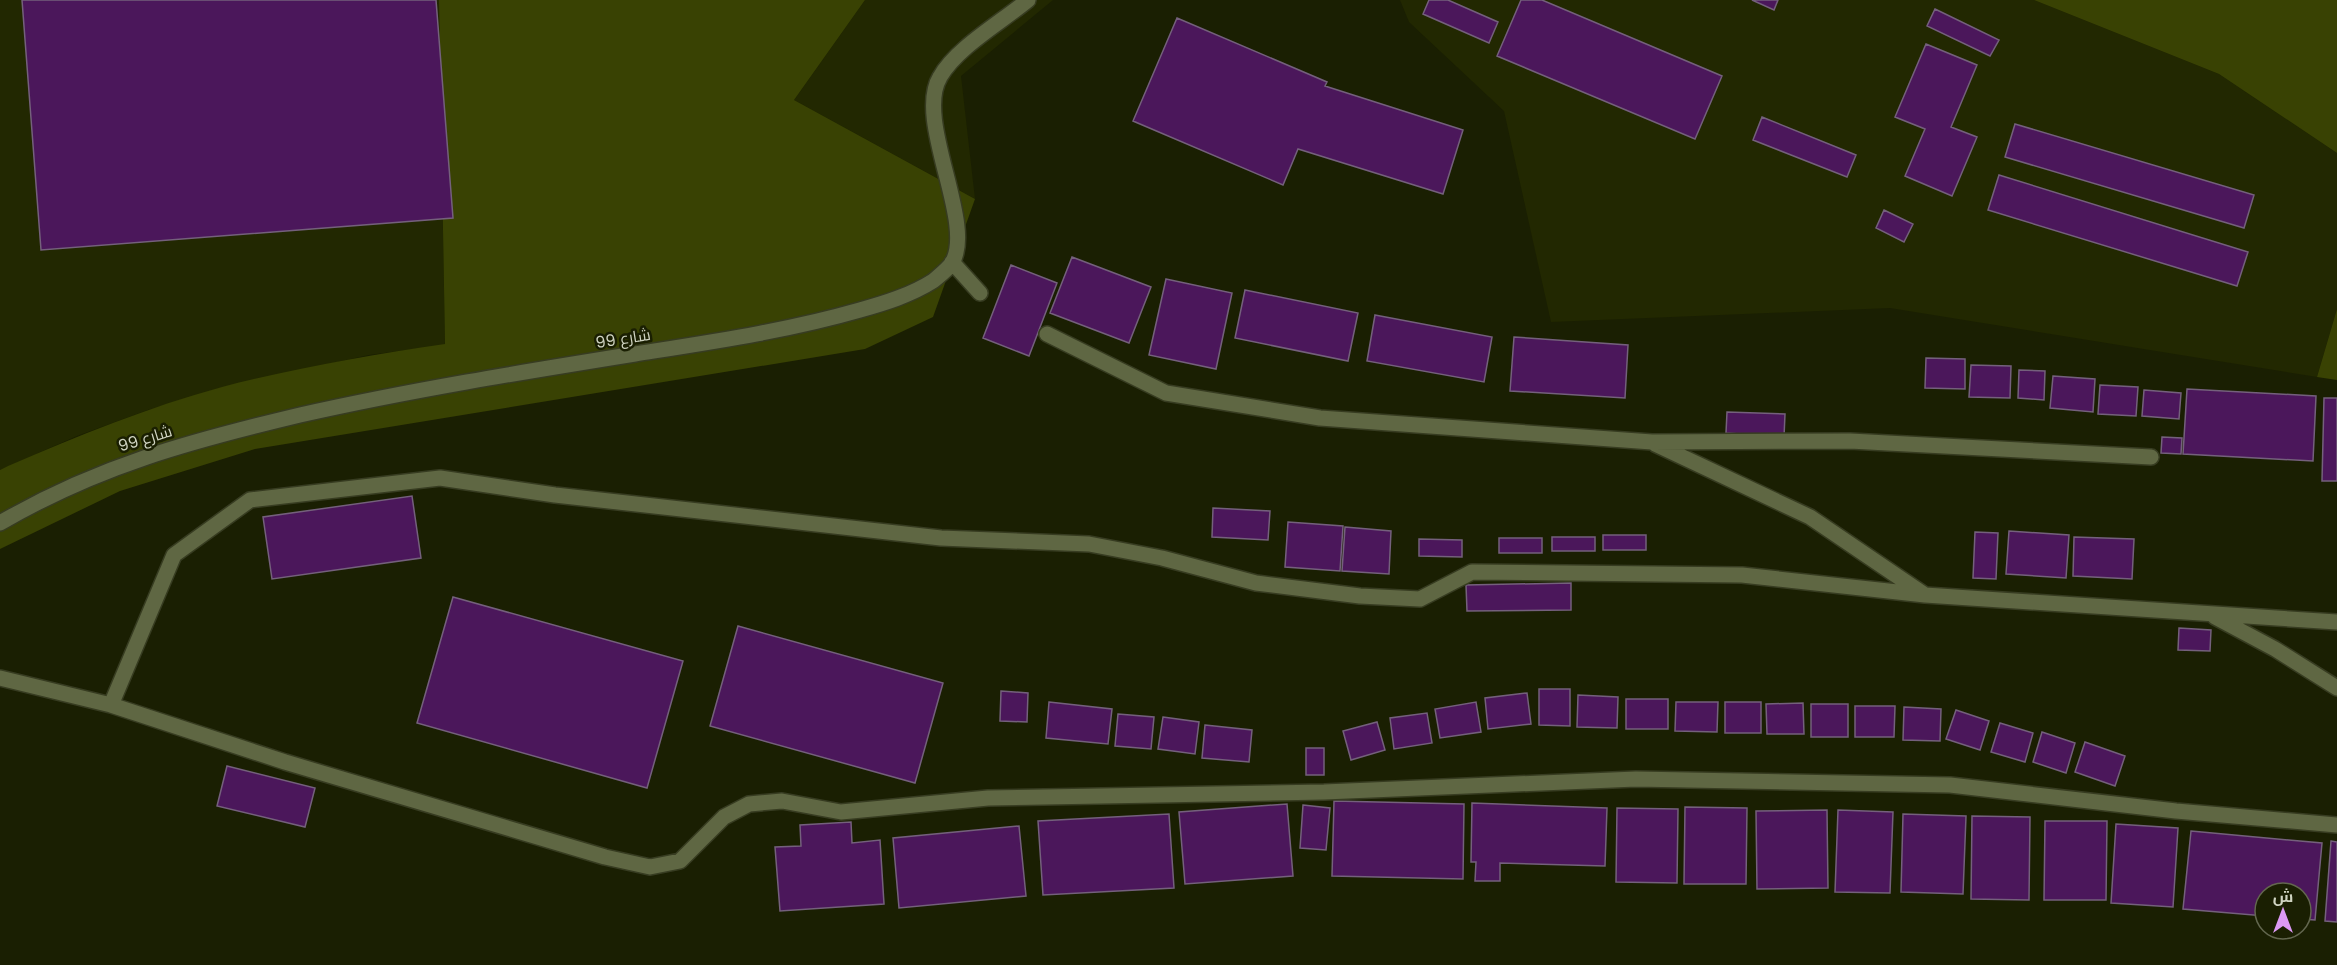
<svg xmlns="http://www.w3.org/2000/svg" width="2337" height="965" viewBox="0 0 2337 965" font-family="Poppins,Cairo,sans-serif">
  <rect width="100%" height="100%" fill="#1a1f02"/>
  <!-- built -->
  <path fill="#222801" d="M0,0H439L445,345L369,355L220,388L148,410L77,436L0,470Z
    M865,0H1053L961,76L975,199L794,100Z
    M1400,0H2034L2219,74L2337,153V309L2317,377L1890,308L1551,322L1504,111L1409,22Z"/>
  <!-- green -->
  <path fill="#394203" d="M439,0H865L794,100L975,199L933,317L865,349L255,449L120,491L0,549V470L8,466C78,436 148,407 222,387C295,368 370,355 445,344Z
    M2034,0H2337V153L2219,74Z
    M2337,309V380L2317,377Z"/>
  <!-- building -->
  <path fill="#4b175b" stroke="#74607c" stroke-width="1.5" d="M22,0H436L453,218L41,250Z
    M1429,0H1448L1498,22L1489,43L1423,14Z
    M1521,0H1542L1722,76L1695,139L1497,56Z
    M1752,0H1778L1774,10Z
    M1935,9L1999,40L1990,56L1927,26Z
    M1177,18L1327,82L1325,86L1463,130L1443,194L1298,149L1283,185L1133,121Z
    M1926,44L1977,65L1951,127L1977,137L1952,196L1905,176L1925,129L1895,117Z
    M1762,117L1856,155L1847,177L1753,140Z
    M2015,124L2254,195L2244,228L2005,157Z
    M1999,175L2248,252L2237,286L1988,210Z
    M1884,210L1913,224L1904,242L1876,228Z
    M1072,257L1151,287L1129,343L1050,313Z
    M1011,265L1057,283L1029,356L983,338Z
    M1166,279L1232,293L1216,369L1149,355Z
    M1245,290L1358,313L1348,361L1235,338Z
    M1375,315L1492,337L1484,382L1367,361Z
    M1514,337L1628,345L1625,398L1510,391Z
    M1926,358L1965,359V389L1925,388Z
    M1971,365L2011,366L2010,398L1969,397Z
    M2019,370L2045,371L2044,400L2018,398Z
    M2053,376L2095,379L2093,412L2050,408Z
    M2100,385L2138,387L2136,416L2098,414Z
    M2187,389L2316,396L2313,461L2183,454Z
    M2144,390L2181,393L2179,419L2142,416Z
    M2324,398H2337V481H2322Z
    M1727,412L1785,414L1784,437L1726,433Z
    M2162,437L2182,438L2181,454L2161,453Z
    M412,496L421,558L272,579L263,517Z
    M1213,508L1270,511L1268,540L1212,537Z
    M1288,522L1343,526L1340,571L1285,567Z
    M1345,527L1391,531L1389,574L1342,571Z
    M2009,531L2069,535L2066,578L2006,574Z
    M1975,532L1998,533L1996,579L1973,578Z
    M1603,535H1646V550H1603Z
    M1552,537H1595V551H1552Z
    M2074,537L2134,539L2132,579L2073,576Z
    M1499,538H1542V553H1499Z
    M1419,539L1462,540V557L1419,556Z
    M1571,583V610L1467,611L1466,585Z
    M453,597L683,661L647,788L417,723Z
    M738,626L943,683L915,783L710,726Z
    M2179,628L2211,630L2210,651L2178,650Z
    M1539,689H1570V726L1539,725Z
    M1001,691L1028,693L1027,722L1000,721Z
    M1527,693L1531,724L1488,729L1485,698Z
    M1578,695L1618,697L1617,728L1577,727Z
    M1626,699H1668V729H1626Z
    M1049,702L1112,709L1108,744L1046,738Z
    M1476,702L1481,732L1440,738L1435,709Z
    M1676,702H1718L1717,732L1675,731Z
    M1725,702H1761V733H1725Z
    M1803,703L1804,734H1767L1766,704Z
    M1811,704H1848V737H1811Z
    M1855,706H1895L1894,737H1855Z
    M1904,707L1941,709L1940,741L1903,740Z
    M1956,710L1989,721L1980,750L1946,739Z
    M1427,713L1432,743L1394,749L1390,718Z
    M1118,714L1154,717L1151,749L1115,746Z
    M1163,717L1199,722L1195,754L1158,749Z
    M1377,722L1385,750L1351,760L1343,731Z
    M2000,723L2033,733L2025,762L1991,752Z
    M1205,725L1252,730L1249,762L1202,758Z
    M2042,732L2075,743L2066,773L2033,762Z
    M2085,742L2125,756L2115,786L2075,772Z
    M1306,748H1324V775H1306Z
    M227,766L315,788L305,827L217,806Z
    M1334,801L1464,804L1463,879L1332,876Z
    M1472,803L1607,808L1605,866L1500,863V881H1475L1476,862H1471Z
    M1287,804L1293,876L1185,884L1179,812Z
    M1303,805L1330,808L1326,850L1300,848Z
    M1685,807L1747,808L1746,884H1684Z
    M1617,808L1678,809L1677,883L1616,882Z
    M1827,810L1828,888L1757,889L1756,811Z
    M1838,810L1893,812L1890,893L1835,892Z
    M1169,814L1174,888L1043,895L1038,821Z
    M1903,814L1966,816L1963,894L1901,892Z
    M1972,816L2030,817L2029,900L1971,899Z
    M2045,821H2107L2106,900H2044Z
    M851,822L852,843L880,840L884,904L780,911L775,847L801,846L800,825Z
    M2116,824L2178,828L2173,907L2111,903Z
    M1019,826L1026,896L899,908L893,838Z
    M2191,831L2322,843L2315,920L2301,919V893H2265V916L2183,909Z
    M2331,841L2337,842V922L2325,921Z"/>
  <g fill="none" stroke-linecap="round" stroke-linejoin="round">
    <!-- minor casing -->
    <g stroke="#373c21" stroke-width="18">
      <path id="minor" d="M952,262L980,293
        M1047,334L1166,393L1320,418L1652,442L1850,441L2151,457
        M1655,444L1810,517L1925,595L2337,622
        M0,523C98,466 191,441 300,415C411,390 523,372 635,354C711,342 787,331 860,310C885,303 911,295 933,281C939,276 948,269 952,263C976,223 914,120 940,77C956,48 1003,21 1028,0
        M2215,617L2275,649L2337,688
        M0,678L111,705L285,762L605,857L650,867L680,861L724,817L749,804L782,801L841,812L988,798L1324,792L1636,779L1950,785L2176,811L2337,825
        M111,705L174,555L250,500L440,478L555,495L941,538L1089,544L1162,558L1256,583L1360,596L1420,599L1472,572L1742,575L1925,595"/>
    </g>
    <!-- minor -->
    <use href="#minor" stroke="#5f6743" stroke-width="15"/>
  </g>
  <g text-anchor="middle" stroke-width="5" stroke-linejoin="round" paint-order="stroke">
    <!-- street labels -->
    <g font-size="16" fill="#d0d4c2" stroke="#1a1f02">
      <text transform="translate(623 338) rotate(-9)" y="6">شارع 99</text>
      <text transform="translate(145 438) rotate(-17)" y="6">شارع 99</text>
    </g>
  </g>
  <!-- north arrow -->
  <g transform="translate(2283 911)"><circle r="28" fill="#1a1f02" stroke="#63674f" stroke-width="1.5"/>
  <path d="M0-4.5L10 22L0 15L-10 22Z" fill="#dc99f4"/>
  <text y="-9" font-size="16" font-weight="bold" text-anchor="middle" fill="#d0d4c2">ش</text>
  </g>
</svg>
